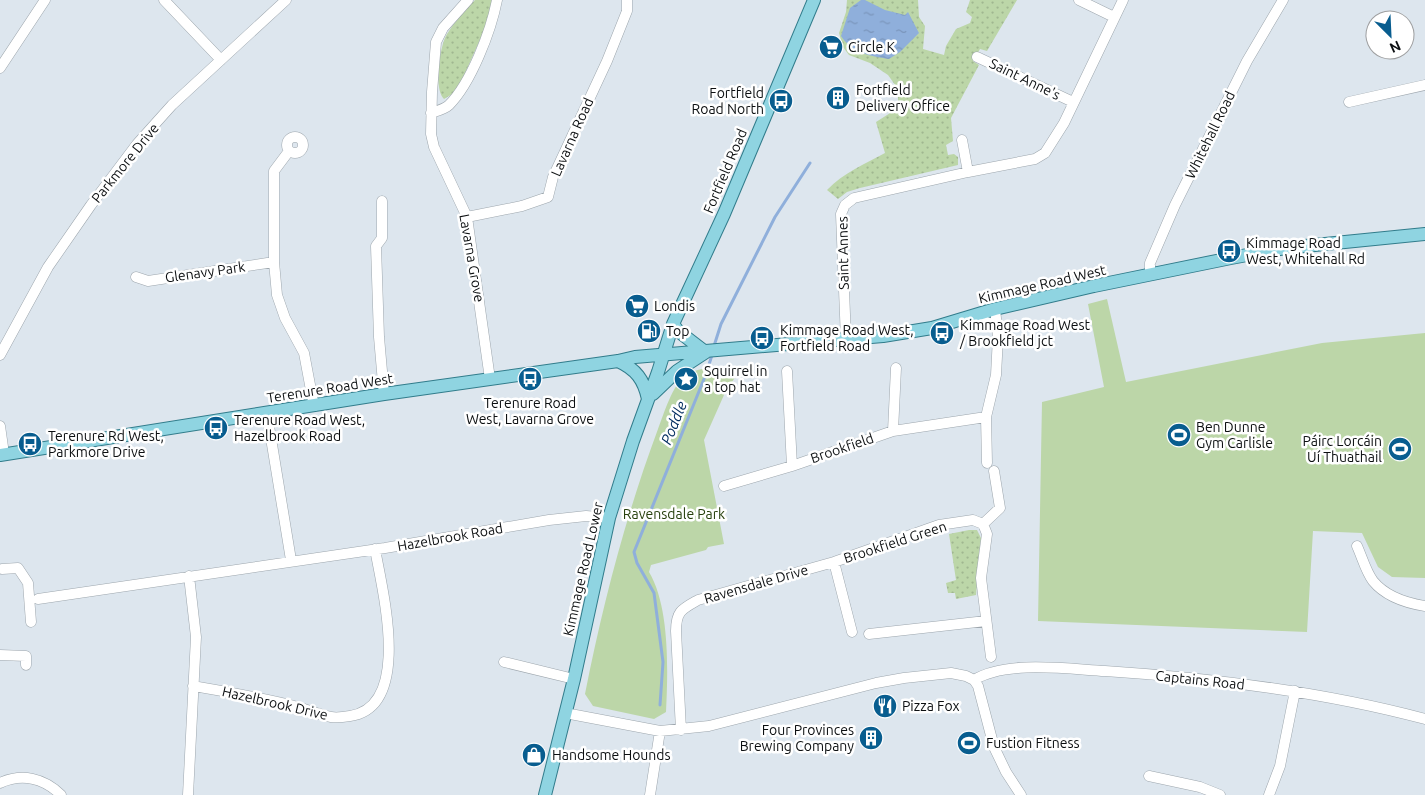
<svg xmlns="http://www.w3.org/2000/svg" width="1425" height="795" viewBox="0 0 1425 795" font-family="Ubuntu,sans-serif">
  <defs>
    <pattern id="grass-dots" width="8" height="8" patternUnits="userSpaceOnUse" patternTransform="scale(1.25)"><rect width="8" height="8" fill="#bcd6a8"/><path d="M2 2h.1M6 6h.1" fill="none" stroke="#a0b690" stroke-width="1.8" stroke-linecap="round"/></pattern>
    <pattern id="water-ripples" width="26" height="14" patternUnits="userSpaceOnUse" patternTransform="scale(1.25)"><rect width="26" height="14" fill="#8fafdb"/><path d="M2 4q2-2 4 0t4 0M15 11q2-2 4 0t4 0" fill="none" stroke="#7a95bb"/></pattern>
  </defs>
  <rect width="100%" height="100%" fill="#dde6ee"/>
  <!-- grass -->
  <path fill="url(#grass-dots)" d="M475,0H492L491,10L483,33L462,80L454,93L444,99C433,89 440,45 447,34C455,21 465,10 475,0Z
    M847,0H918L919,17L925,26L923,49L944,55L946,46L956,29L970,23L972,17L966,12L970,0H1017L987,51L980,49L973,61L979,65L951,118L953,141L946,145L948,155L954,154L958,157V165L860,188L847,192L838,199L827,190C843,173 865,164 885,153L876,122L898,108V89L888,75L870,63L849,55L843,47L839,33L846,12Z
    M969,530H977L981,538L976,595L956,599L955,593H948L946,583L956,580L949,534Z"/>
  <!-- park -->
  <path fill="#bcd6a8" d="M1107,299L1126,382L1322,343L1425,333V578L1392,577L1378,567L1362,533L1313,531L1307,632L1038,621L1042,402L1104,387L1088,304Z
    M738,366L737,374L724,395L704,440L724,544L708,547L706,550L651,565L649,572C670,607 668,672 666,712L654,719L593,706L585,694C603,603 626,515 658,429C664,414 672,385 686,375C700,366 722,367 738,366Z"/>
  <!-- water -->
  <path fill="url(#water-ripples)" d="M861,0H865L885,10L905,15L908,12L919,33L900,52L889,59C870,56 852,53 841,36L850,8Z"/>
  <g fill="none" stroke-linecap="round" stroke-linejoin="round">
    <!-- stream -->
    <path stroke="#8fafdb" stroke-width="3" d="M714,346L721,324L775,217L810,163
      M660,705L663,662L654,593L637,563L634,552L706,374L712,355"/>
    <!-- minor casing -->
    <g stroke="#9da6ad" stroke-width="11">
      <path id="minor" d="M164,0L221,60
        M468,0L443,28L436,42L432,92L431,134L434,147L467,217L490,379
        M1079,0L1114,17
        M977,57L1073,102
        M0,68L45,0
        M1349,102L1425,85
        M431,113C437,111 445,109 449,105C471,83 491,31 497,0
        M287 145a8 8 0 1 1 16 0a8 8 0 1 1-16 0Z
        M962,140L968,172
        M289,151L274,171V262L277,295L285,318L304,353L314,406
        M382,201V238L376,246L379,337L384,394
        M467,217L522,206L548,197L553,177L607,61L627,11V0
        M1150,275V263L1175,205L1247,61L1283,0
        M136,277L148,281L274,262
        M971,316L997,326
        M846,340L841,214L845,205L854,198L968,172L1035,159L1045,153L1064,123L1123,0
        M0,355L48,267L91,205L137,144L172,105L286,0
        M787,371L792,466
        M267,414L291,560
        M0,426L4,454
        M893,431L896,368
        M987,463L986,417L996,375L998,337L995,309
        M724,486L792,466L893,431L986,417
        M983,524L1000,508L994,471
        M1357,546C1362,557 1366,572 1373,581C1386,597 1406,603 1425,606
        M834,562L852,632
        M2,569L18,568L28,583L31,622
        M38,599L385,548L549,520L586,516L609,518
        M869,634L986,621
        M0,655L26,656V665
        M504,662L574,679
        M974,680C1006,660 1068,669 1105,671C1213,678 1320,691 1425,719
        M193,686C228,692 264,698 298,707C309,710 320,715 331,717C337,718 344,717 350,716C413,707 382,589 375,549
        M565,713L660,731L709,726L876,683L904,678L951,673L966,676L974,680L978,686L994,747L1006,772L1021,795
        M681,730L676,631C676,611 682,609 698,600L834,562L939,525L973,520L983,524L987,534L981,578L991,657
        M1149,776L1200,787L1220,795
        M0,783C22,773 44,778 61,795
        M188,795L196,637L189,576
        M650,795L660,731
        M1269,795L1280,766L1295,691"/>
    </g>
    <!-- major casing -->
    <g stroke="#317c8b" stroke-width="14">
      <path id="major" d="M673,324L678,331L704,351
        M618,361C636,369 644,380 648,399
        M653,394L677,371L706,352
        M0,455L384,394L618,361L635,357L883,336L932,328L995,309L1094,286L1231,258L1285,248L1425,234
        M545,795L574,679L609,518L633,441L658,372L673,324L724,214L814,0"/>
    </g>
    <!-- minor -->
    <use href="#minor" stroke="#fff" stroke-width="10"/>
    <!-- major -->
    <use href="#major" stroke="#8fd4e1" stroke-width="12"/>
  </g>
  <!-- icons -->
  <defs>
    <g id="supermarket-disc" transform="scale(1.25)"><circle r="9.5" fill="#085d8f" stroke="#fff"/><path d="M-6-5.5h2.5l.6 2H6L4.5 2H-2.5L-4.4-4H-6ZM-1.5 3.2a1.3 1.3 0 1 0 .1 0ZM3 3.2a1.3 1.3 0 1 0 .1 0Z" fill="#fff"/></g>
    <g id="building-disc" transform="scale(1.25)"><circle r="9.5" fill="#085d8f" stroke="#fff"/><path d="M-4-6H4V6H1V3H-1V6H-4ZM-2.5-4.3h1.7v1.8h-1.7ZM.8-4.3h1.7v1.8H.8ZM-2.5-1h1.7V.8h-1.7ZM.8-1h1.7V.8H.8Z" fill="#fff"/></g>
    <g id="bus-disc" transform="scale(1.25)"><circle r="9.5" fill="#085d8f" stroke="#fff"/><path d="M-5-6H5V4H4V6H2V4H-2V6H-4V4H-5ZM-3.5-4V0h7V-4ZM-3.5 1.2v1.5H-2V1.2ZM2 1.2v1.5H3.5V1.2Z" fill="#fff"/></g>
    <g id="fuel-disc" transform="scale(1.25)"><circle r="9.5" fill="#085d8f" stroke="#fff"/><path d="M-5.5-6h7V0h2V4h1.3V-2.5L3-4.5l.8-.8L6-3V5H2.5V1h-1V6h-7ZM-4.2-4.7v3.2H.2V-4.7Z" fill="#fff"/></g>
    <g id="sight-disc" transform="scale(1.25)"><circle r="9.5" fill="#085d8f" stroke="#fff"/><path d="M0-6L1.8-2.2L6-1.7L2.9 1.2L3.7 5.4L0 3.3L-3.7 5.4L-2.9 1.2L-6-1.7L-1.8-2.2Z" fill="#fff"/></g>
    <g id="stadium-disc" transform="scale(1.25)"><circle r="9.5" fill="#085d8f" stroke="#fff"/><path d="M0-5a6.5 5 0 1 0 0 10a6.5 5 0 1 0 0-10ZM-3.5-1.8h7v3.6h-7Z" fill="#fff"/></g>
    <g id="restaurant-disc" transform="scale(1.25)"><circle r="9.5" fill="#085d8f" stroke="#fff"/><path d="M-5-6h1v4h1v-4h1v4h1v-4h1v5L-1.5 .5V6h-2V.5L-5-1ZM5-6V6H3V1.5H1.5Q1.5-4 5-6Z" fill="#fff"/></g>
    <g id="shop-disc" transform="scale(1.25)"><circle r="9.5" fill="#085d8f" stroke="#fff"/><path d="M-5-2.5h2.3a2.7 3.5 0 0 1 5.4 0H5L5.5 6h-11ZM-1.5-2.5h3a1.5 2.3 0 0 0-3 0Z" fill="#fff"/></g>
  </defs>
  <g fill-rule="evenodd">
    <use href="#supermarket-disc" x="831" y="47"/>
    <use href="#building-disc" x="838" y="98"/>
    <use href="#bus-disc" x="781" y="101"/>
    <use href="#bus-disc" x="1229" y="251"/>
    <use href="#supermarket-disc" x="637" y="306"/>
    <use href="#fuel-disc" x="649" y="331"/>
    <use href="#bus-disc" x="942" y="333"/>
    <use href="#bus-disc" x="762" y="338"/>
    <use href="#bus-disc" x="530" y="379"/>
    <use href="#sight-disc" x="686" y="379"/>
    <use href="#bus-disc" x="216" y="428"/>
    <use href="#stadium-disc" x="1179" y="435"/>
    <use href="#bus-disc" x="30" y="444"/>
    <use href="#stadium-disc" x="1400" y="449"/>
    <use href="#restaurant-disc" x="885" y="706"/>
    <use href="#building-disc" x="871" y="738"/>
    <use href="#stadium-disc" x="969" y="743"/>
    <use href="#shop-disc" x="534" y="755"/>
  </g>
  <g text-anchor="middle" stroke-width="5" stroke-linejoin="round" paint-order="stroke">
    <!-- poi labels -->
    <g font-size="14" fill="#0c0f11" stroke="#fff" text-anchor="start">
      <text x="848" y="52">Circle K</text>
      <text x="856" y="95">Fortfield<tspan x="856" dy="16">Delivery Office</tspan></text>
      <text x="764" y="98" text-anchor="end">Fortfield<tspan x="764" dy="16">Road North</tspan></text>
      <text x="1246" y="248">Kimmage Road<tspan x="1246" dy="16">West, Whitehall Rd</tspan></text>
      <text x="654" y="311">Londis</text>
      <text x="960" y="330">Kimmage Road West<tspan x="960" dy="16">/ Brookfield jct</tspan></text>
      <text x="780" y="335">Kimmage Road West,<tspan x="780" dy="16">Fortfield Road</tspan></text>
      <text x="666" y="336">Top</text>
      <text x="704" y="376">Squirrel in<tspan x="704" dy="16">a top hat</tspan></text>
      <text x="530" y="408" text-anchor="middle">Terenure Road<tspan x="530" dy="16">West, Lavarna Grove</tspan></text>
      <text x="234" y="425">Terenure Road West,<tspan x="234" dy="16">Hazelbrook Road</tspan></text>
      <text x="1196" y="432">Ben Dunne<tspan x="1196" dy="16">Gym Carlisle</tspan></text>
      <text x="48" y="441">Terenure Rd West,<tspan x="48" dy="16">Parkmore Drive</tspan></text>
      <text x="1382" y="446" text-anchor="end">Páirc Lorcáin<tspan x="1382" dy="16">Uí Thuathail</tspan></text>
      <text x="902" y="711">Pizza Fox</text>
      <text x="854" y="735" text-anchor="end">Four Provinces<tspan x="854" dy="16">Brewing Company</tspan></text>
      <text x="986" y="748">Fustion Fitness</text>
      <text x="552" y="760">Handsome Hounds</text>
    </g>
    <!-- street labels -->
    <g font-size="14" fill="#0c0f11" stroke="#fff">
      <text transform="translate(1025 79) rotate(26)" y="5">Saint Anne's</text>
      <text transform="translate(1210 135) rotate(-64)" y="5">Whitehall Road</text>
      <text transform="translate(572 137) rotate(-66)" y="5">Lavarna Road</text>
      <text transform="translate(125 163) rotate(-51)" y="5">Parkmore Drive</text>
      <text transform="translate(725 171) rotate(-67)" y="5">Fortfield Road</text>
      <text transform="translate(843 253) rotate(-91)" y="5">Saint Annes</text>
      <text transform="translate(472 258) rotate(80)" y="5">Lavarna Grove</text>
      <text transform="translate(205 272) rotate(-8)" y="5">Glenavy Park</text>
      <text transform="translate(1042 284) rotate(-13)" y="5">Kimmage Road West</text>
      <text transform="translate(330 388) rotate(-9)" y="5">Terenure Road West</text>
      <text transform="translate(842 448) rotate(-19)" y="5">Brookfield</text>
      <text transform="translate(450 537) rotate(-10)" y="5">Hazelbrook Road</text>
      <text transform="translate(895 542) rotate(-18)" y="5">Brookfield Green</text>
      <text transform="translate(583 569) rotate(-77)" y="5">Kimmage Road Lower</text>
      <text transform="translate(756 584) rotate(-16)" y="5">Ravensdale Drive</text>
      <text transform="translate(1200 680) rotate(6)" y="5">Captains Road</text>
      <text transform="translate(275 703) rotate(13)" y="5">Hazelbrook Drive</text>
    </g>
    <!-- park labels -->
    <g font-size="14" fill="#28410e" stroke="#fff">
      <text x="674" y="519">Ravensdale Park</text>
    </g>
    <!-- water labels -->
    <g font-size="15" font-style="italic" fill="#002b5e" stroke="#fff">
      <text transform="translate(674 423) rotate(-68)" y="5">Poddle</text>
    </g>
  </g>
  <!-- north arrow -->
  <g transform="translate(1390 35) rotate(156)"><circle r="24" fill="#ffffff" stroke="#9e9fa0"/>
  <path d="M0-4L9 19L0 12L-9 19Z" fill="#085d8f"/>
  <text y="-8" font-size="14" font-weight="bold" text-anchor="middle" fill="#0c0f11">N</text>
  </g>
</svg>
